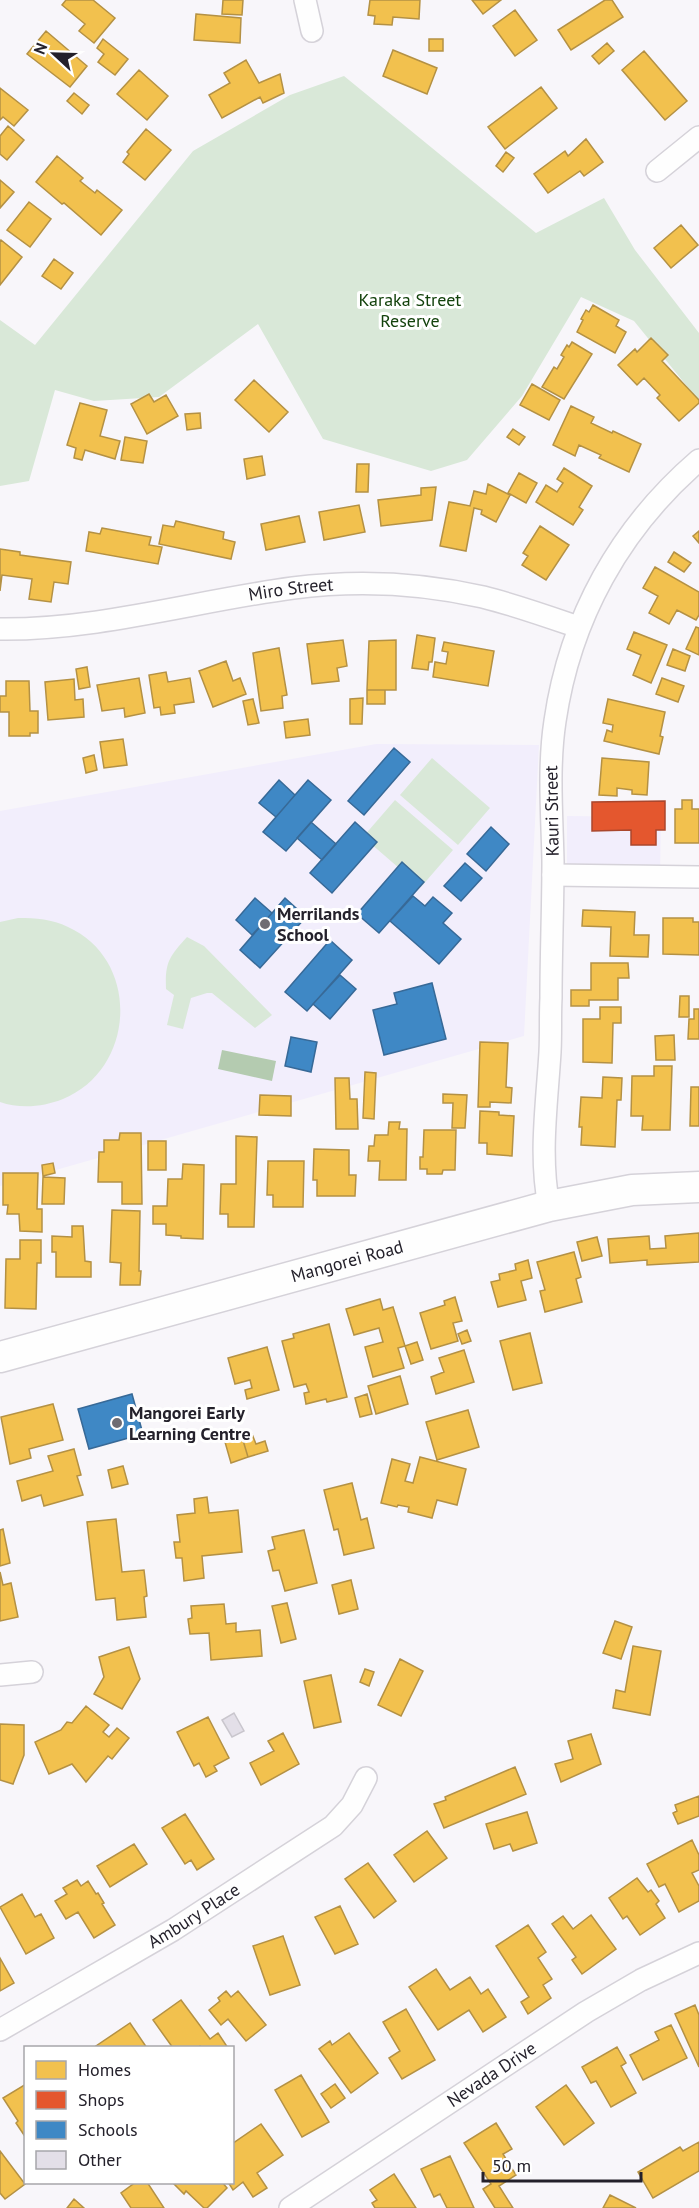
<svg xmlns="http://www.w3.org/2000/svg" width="699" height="2208" viewBox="0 0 699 2208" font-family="'PT Sans',sans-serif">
  <rect width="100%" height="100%" fill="#f8f6fa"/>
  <!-- built -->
  <path fill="#f2eefc" d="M376,744L539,745L524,1036L0,1186V811Z
    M567,816L661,817L660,878L567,877Z"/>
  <!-- green -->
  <path fill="#d9e8d8" d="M344,76L536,233L604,198L635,250L699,333V401L634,321L581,297L522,396L467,460L431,471L323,439L258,324L159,397L94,401L55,390L29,481L0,486V320L35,345L193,151L290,95Z
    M432,758L490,808L458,845L400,795Z
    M395,800L453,850L421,887L363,837Z
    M18,918C36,918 52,919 68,927C141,960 136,1069 63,1099C43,1107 20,1109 0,1102V922Z
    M187,937L204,946L272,1015L255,1028L212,993H207L191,998L183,1029L167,1025L174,995L166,989C165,962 169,957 187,937Z"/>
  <!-- water -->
  <path fill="#b4cbb0" d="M222,1050L276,1061L272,1081L218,1069Z"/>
  <!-- homes -->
  <path fill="#f2c14e" stroke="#b49144" stroke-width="1.5" d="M66,0H93L115,18L94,43L79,31L85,24L62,5Z
    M223,0H243L242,15L222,14Z
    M370,0H420L419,19L393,17L392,25L374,24L375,16L368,15Z
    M472,0H501L483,14Z
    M605,0H612L623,17L571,50L558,30Z
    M515,10L537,40L515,56L493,26Z
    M196,14L241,18L240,43L194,40Z
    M46,31L87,66L70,87L27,54Z
    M103,39L128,59L115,75L98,62L104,54L97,48Z
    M429,39H443V51H429Z
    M607,43L614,51L599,64L592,56Z
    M393,50L437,68L427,94L383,76Z
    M644,51L687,101L665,120L622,70Z
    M246,60L259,83L280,74L284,93L263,103L260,97L222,118L209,95L230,83L224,73Z
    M139,70L168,96L147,120L117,94Z
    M541,87L557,108L505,149L488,127Z
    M0,88L28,110L14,126L3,117L0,120Z
    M74,93L89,105L82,114L67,101Z
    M8,126L24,140L7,160L0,154V136Z
    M146,129L171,150L145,180L123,162L129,154L127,152Z
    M586,139L603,162L584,176L580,171L548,193L534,174L565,151L568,156Z
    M506,152L514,158L503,172L496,166Z
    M57,156L83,178L80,181L95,193L97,190L122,210L101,235L64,203L62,204L36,182Z
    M0,180L14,192L0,208Z
    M29,202L51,219L30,247L7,230Z
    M681,225L698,245L671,268L654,248Z
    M1,240L22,257L0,285V242Z
    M54,259L73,273L61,289L42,276Z
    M593,305L619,320L616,326L626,332L615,353L577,332L583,320L581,319L586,310L589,312Z
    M651,338L668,355L662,361L699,400V403L679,421L657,398L660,395L644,378L637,385L618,365L635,349L637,352Z
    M572,342L592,354L564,399L542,387L554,367L557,369L564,357L561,355L567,345L569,347Z
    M254,380L288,412L269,432L235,400Z
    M532,384L560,400L549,420L520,405Z
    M149,394L154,402L166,395L178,416L147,434L131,404Z
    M80,403L107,410L100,436L120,441L115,459L85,450L82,460L74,458L76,448L67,445Z
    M571,406L594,417L591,423L612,433L613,431L641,444L629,472L599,458L601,455L579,445L575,456L553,445Z
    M200,413L201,428L187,430L185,414Z
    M513,429L525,437L519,445L507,437Z
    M125,437L147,441L143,463L121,460Z
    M262,456L265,475L247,479L244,459Z
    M357,464H369L368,492H356Z
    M564,468L592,486L579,507L583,510L573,525L536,502L546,485L557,492L563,483L557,479Z
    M519,473L537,483L526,503L508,493Z
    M488,484L510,495L496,522L481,514L482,510L474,508L466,551L440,546L449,502L470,506L474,491L486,494Z
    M436,487L432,520L381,526L378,500L421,495V488Z
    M359,505L365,532L324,540L319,512Z
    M299,516L305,542L266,550L261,524Z
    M176,521L224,532L223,539L235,542L231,559L159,544L163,525L174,527Z
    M540,526L569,545L546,580L522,565L528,556L523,553Z
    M102,528L151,537L149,545L162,547L158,564L86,551L89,532L100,534Z
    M699,531V543L693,536Z
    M0,549L20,552V555L71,562L68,584L54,582L51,602L29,599L32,579L2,575L0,591Z
    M674,552L691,563L684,572L668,562Z
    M655,567L699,592V615L696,620L677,610L669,624L649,613L658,596L643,588Z
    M696,627L699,628V655L686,649Z
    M634,632L667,645L651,683L633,675L641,655L627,649Z
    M417,635L435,638L432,662H429L428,670L412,668Z
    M343,640L347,666L337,668L339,681L312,684L307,644Z
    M396,640V690H367L369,641Z
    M444,642L494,651L488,686L433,677L435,662L446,664L448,652L442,651Z
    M279,648L287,695L282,696L283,708L261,711L253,653Z
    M673,649L690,656L685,671L667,665Z
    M226,661L233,681L240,678L246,694L213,707L199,671Z
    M87,667L90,687L79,689L76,669Z
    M166,672L168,682L190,678L194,702L174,705L175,713L161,715L160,707L154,708L149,675Z
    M139,678L145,713L125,717L124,708L102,711L97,685Z
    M662,678L684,686L678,702L656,694Z
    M74,679L75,700L83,699L84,717L48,720L45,682Z
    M6,681H29L30,711H38V733H30V736H9V712H0V696H6Z
    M367,690H385V704H367Z
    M363,698L362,724H350V699Z
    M253,699L259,723L248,725L243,701Z
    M608,699L665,712L660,736L663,737L659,754L604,741L607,730L612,732L613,725L603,723Z
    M308,719L310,735L286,738L284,722Z
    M123,739L127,765L104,768L100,742Z
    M94,755L97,770L86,773L83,758Z
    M602,758L649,762L647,795L632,794V790L617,788V796L599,795Z
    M682,800H692V809H699V843H675V809H682Z
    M583,910L635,912L634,935H649L648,957L610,956L611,927L582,926Z
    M663,918H693V922H699V955L663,954Z
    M591,963H628L629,978H618V1000H589V1006H571V990H591Z
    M680,996H689V1017H679Z
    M600,1007H621V1023H613L612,1063L583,1062V1019H600Z
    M694,1009H699V1039H688L689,1019H694Z
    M674,1035L675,1060H656L655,1036Z
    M480,1042L508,1043L506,1087L512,1088L511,1103L490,1102V1107H478Z
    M654,1066H672L670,1130H642L643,1116H631L632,1076H654Z
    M365,1072L376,1073L374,1119L363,1118Z
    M603,1077L622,1078L621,1100H617L615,1147L581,1145L582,1127H579L581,1097L602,1098Z
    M335,1078H349L350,1099H357L358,1129H336Z
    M691,1087H699V1126H690Z
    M443,1094L467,1095L465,1128H452L453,1103H443Z
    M260,1095L291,1096V1116L259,1115Z
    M480,1111L499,1112V1115L514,1116L512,1156L487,1154V1143H479Z
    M389,1122H400L399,1129H407L406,1180H379L380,1161H368L369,1146H374L375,1135H388Z
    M424,1130H456L455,1170H443L442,1174H427V1169H420V1157H423Z
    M120,1133H141L142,1204H122V1182H98L99,1152H104V1140H119Z
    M236,1136L257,1137L254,1227H228V1214H220L221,1184H236Z
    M148,1141H166V1170H148Z
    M314,1149L349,1150V1175H356L355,1196H317V1180H313Z
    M268,1161H304L303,1207H273V1195H267Z
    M53,1163L55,1173L43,1176L42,1165Z
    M183,1164L204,1165L203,1239L181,1238V1236L166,1235V1224H153V1206H167L168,1179H182Z
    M3,1173H38L37,1209H42V1232L20,1231L19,1214H7L8,1205H3Z
    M43,1177L65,1178L64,1204H42Z
    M112,1210L140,1211L139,1271H141L140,1285H120L121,1263L110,1262Z
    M72,1226H83L85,1261L91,1262V1277H56V1252H52V1236L72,1237Z
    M699,1233V1262L647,1265V1260L610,1263L608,1239L649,1236L650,1249L666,1248L665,1236Z
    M597,1237L602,1256L582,1261L577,1242Z
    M20,1240H41V1263H37L36,1309L5,1308L6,1259H20Z
    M574,1252L581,1277L576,1279L582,1302L545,1312L540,1291L545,1290L537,1262Z
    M528,1260L532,1278L521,1281L526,1300L498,1307L491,1282L500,1280L499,1274L516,1270L515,1264Z
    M455,1297L462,1321L453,1323L458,1341L431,1349L420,1313L445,1305L444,1301Z
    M380,1299L383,1310L393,1307L405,1346L398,1348L404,1368L373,1377L365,1347L383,1342L379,1328L354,1335L346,1309Z
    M329,1324L347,1397L327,1402L326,1399L306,1404L304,1393L309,1392L306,1384L294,1387L282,1341L294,1338L293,1334Z
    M467,1330L471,1341L462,1344L458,1334Z
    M530,1333L542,1383L513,1390L500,1341Z
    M417,1342L423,1360L411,1364L405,1346Z
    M267,1347L279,1390L247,1399L245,1390L252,1388L250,1380L235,1384L228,1358Z
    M464,1350L474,1382L436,1394L431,1377L444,1372L439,1358Z
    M400,1376L408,1404L376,1414L368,1386Z
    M367,1394L372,1414L360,1417L355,1398Z
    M53,1404L63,1440L29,1449L31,1458L10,1464L1,1417Z
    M468,1410L479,1447L437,1460L426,1422Z
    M252,1434L256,1444L265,1441L268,1451L248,1457L242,1437Z
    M242,1437L248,1457L231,1463L225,1442Z
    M74,1449L81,1475L77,1476L83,1495L44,1506L41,1495L22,1501L17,1481L53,1471L48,1456Z
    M420,1457L466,1469L457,1505L437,1500L432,1518L408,1512L409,1507L398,1505L397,1507L381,1503L392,1459L410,1464L405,1481L413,1483Z
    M123,1466L128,1484L112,1488L108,1470Z
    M352,1483L361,1520L367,1518L374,1548L344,1555L338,1529L334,1530L324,1490Z
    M207,1497L209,1513L238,1510L242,1552L202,1556L204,1578L184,1581L182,1558H176L174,1542H180L177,1515L195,1513L194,1499Z
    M116,1519L122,1572L144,1570L147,1596L144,1597L146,1617L117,1620L115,1598L96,1600L87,1522Z
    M3,1529L10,1563L0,1566V1530Z
    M304,1530L317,1583L285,1591L279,1570L273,1571L268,1551L275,1549L272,1537Z
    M0,1572L3,1585L11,1583L18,1617L0,1621Z
    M351,1580L358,1609L339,1614L332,1585Z
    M287,1603L296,1639L281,1643L272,1606Z
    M224,1604L226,1624L236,1623V1632L260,1630L262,1656L211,1660L209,1633L190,1634L188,1619L192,1618L191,1606Z
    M615,1621L632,1627L621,1659L603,1653Z
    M633,1646L661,1651L650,1715L613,1708L616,1690L625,1692Z
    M129,1647L140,1679L122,1709L94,1694L104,1677L99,1657Z
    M400,1659L423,1671L401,1716L378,1705Z
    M365,1669L374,1672L369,1686L360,1682Z
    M331,1675L341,1722L314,1728L304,1681Z
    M86,1706L109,1725L103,1732L109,1737L117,1728L129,1738L112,1759L108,1756L86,1782L72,1764L49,1774L35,1742L61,1730L67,1722L72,1723Z
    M208,1717L229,1758L214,1766L217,1771L206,1777L199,1763L194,1766L177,1732Z
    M0,1724L24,1725V1755L13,1784L0,1780Z
    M283,1733L299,1764L261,1785L250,1763L274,1751L268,1741Z
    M591,1734L601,1764L561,1782L555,1764L573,1759L568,1741Z
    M515,1767L526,1794L444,1828L434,1804L446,1800L445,1797Z
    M699,1796V1816L678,1824L673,1813L677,1811L675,1805Z
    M527,1812L537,1843L513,1851L510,1844L494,1849L486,1824Z
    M185,1814L214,1859L197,1870L191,1860L185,1864L162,1828Z
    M427,1831L447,1858L414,1882L394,1855Z
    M692,1840L699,1855V1870L692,1873L699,1886V1901L679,1912L665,1884L659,1887L647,1864Z
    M134,1844L147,1864L110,1887L97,1866Z
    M368,1863L396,1901L374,1918L345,1879Z
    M637,1878L648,1892L651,1890L659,1901L656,1904L665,1918L640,1935L627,1916L623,1919L609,1898Z
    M77,1880L81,1886L88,1881L96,1894L98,1893L104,1903L102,1904L115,1925L94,1938L78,1912L66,1919L55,1901L67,1894L63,1888Z
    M22,1894L35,1917L41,1914L54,1938L26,1954L0,1907Z
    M340,1906L358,1944L335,1954L315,1917Z
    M591,1915L616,1949L582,1974L572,1960L576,1957L552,1924L563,1916L573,1929Z
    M528,1925L546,1952L538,1958L552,1979L543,1985L551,1998L528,2014L521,2002L529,1997L496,1946Z
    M283,1936L300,1985L270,1995L253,1946Z
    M0,1958L14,1983L0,1991Z
    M436,1969L450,1990L470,1977L481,1994L488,1989L506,2017L483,2032L469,2010L438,2030L409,1987Z
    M226,1991L231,1997L238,1991L266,2025L246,2041L228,2019L221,2025L209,2010L220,2001L218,1998Z
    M181,2000L210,2039L218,2033L228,2048H202L200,2046L198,2048H173L153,2020Z
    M695,2005L699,2015V2067L675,2014Z
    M406,2009L435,2060L402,2079L389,2058L400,2051L383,2022Z
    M130,2023L147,2048H93Z
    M671,2025L687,2058L643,2080L630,2055L659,2040L655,2032Z
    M349,2033L378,2073L351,2093L319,2049L330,2041L332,2045Z
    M617,2047L626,2063L621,2066L636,2093L611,2107L596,2081L591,2083L582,2067Z
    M301,2075L329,2122L302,2137L275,2090Z
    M26,2084V2138L16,2123L18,2121L3,2098Z
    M335,2084L345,2098L331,2108L321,2094Z
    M566,2085L594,2123L564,2145L536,2107Z
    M496,2123L512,2149L503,2154L516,2175L499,2186L513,2208H495L483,2189L491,2184L464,2143Z
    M261,2124L283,2155L257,2173L267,2188L253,2197L243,2182L233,2190L228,2182H232V2144Z
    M699,2142V2171L653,2198L638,2172L680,2147L683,2151Z
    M0,2151L25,2184L5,2199L0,2193Z
    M450,2156L474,2208H447L440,2194L434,2197L421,2169Z
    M394,2174L416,2208H375L372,2203L377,2200L370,2190Z
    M136,2182H147L164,2208H131L121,2193Z
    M172,2182H222L227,2188L207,2208H204L186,2191L184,2194Z
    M610,2195L636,2208H603Z
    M74,2199L84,2208H67Z"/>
  <!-- shops -->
  <path fill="#e4572e" stroke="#aa472d" stroke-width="1.5" d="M665,801V830H656V845H631V830L592,831V802Z"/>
  <!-- schools -->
  <path fill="#3f88c5" stroke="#376997" stroke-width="1.5" d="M394,748L410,762L364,815L348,801Z
    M279,780L295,795L276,817L259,803Z
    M308,780L331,800L286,851L263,832Z
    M311,822L336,844L322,860L297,838Z
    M355,822L377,842L332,893L310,873Z
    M491,827L509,844L486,871L467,854Z
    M402,862L424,882L379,933L357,914Z
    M465,863L482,878L461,901L444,886Z
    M413,896L425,906L433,897L452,913L443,923L461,939L439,964L390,921Z
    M255,898L272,913L252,935L236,920Z
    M285,898L306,917L260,968L240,950Z
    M330,940L352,960L307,1011L285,992Z
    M340,975L356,989L330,1019L313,1004Z
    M432,983L446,1039L384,1055L373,1010L397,1004L394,993Z
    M291,1037L317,1042L311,1072L285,1066Z
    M132,1394L143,1434L89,1449L78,1409Z"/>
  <!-- building -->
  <path fill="#e3dfe8" stroke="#c9c6cd" stroke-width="1.5" d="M234,1713L244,1731L232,1737L222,1720Z"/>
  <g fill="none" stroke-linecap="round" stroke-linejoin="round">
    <!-- minor casing -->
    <g stroke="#d5d2d9" stroke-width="24">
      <g id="minor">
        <path d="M305,0L312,31"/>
        <path d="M657,171L699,137"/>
        <path id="s1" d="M0,629C99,630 195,601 293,588C355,580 421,583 483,597C515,605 546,616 578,627"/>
        <path d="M553,875L699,877"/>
        <path d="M549,1206C539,1156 547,1103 550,1052C551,1034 550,1016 551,998C551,952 553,907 553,861C552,815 548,767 555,721C570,618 620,528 699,460"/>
        <path d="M0,1675L32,1672"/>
        <path id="s2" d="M0,2030L173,1930L333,1826L352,1805L366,1778"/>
        <path id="s3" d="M290,2208L586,2012L641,1980L699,1953"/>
      </g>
    </g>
    <!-- secondary casing -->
    <g stroke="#d5d2d9" stroke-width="33">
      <g id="secondary">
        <path id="s4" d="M0,1357L549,1206L632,1190L699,1187"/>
      </g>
    </g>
    <!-- minor -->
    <use href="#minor" stroke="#fefefe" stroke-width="21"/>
    <!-- secondary -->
    <use href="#secondary" stroke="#fefefe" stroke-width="30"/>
  </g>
  <!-- markers -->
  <g fill="#6e6c73" stroke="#fff" stroke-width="2">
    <circle cx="265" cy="924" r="6"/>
    <circle cx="117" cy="1423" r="6"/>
  </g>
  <g text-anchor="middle" stroke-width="6" stroke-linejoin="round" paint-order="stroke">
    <!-- park labels -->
    <g font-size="18" fill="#13420c" stroke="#fff">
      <text x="410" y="306">Karaka Street<tspan x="410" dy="21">Reserve</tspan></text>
    </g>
    <!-- street labels -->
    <g font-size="18" fill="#24212b" stroke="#fff">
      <text dy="6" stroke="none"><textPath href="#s1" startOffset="294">Miro Street</textPath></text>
      <text transform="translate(552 811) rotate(-91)" y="6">Kauri Street</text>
      <text dy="6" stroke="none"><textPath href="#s4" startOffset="360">Mangorei Road</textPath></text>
      <text dy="6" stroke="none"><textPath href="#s2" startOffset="225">Ambury Place</textPath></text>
      <text dy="6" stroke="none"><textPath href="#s3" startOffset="242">Nevada Drive</textPath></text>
    </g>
    <!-- poi labels -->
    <g font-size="18" font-weight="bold" fill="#24212b" stroke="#fff" text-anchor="start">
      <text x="277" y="920">Merrilands<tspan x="277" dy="21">School</tspan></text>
      <text x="129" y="1419">Mangorei Early<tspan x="129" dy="21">Learning Centre</tspan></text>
    </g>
  </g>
  <!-- legend -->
  <rect x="24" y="2046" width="210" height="138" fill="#ffffff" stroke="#a7a6aa" stroke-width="1.5"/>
  <rect x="36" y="2061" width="30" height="18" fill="#f2c14e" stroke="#a7a6aa" stroke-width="1.5"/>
  <text x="78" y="2076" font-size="18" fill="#24212b">Homes</text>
  <rect x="36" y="2091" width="30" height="18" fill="#e4572e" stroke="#a7a6aa" stroke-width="1.5"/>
  <text x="78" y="2106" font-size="18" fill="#24212b">Shops</text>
  <rect x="36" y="2121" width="30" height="18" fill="#3f88c5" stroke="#a7a6aa" stroke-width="1.5"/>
  <text x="78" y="2136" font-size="18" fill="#24212b">Schools</text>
  <rect x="36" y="2151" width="30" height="18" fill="#e3dfe8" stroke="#a7a6aa" stroke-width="1.5"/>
  <text x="78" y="2166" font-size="18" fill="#24212b">Other</text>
  <!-- north arrow -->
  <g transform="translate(54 54) rotate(292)" stroke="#ffffff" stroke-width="4.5" paint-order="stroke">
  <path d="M0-4.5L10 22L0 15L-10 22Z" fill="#24212b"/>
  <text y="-9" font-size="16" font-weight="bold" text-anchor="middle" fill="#24212b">N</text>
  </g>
  <!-- scale -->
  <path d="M483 2172v9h158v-9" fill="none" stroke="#24212b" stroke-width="3"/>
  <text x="492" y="2172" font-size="18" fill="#24212b" stroke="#ffffff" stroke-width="4.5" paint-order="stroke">50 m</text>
</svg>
